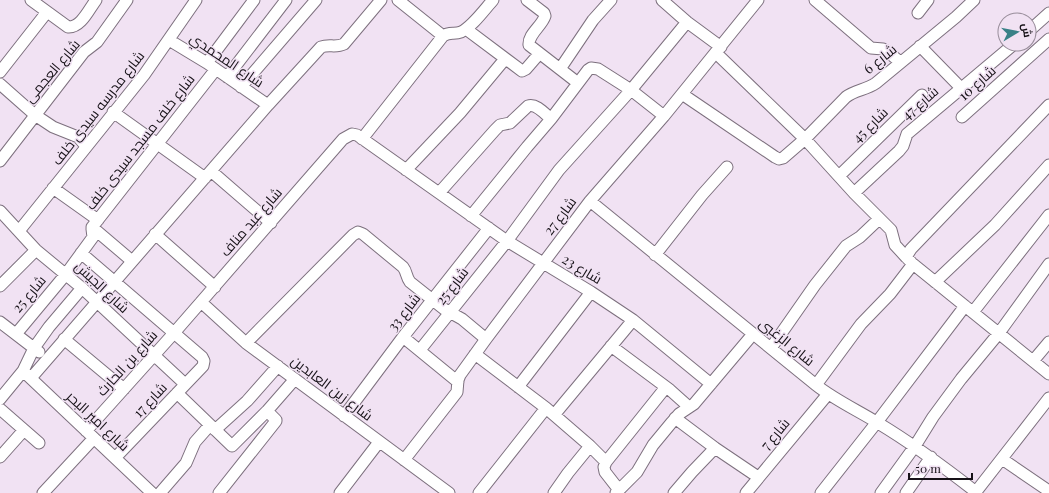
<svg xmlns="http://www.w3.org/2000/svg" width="1049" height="493" viewBox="0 0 1049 493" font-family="'Playfair Display',Cairo,serif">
  <rect width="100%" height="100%" fill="#f1e2f3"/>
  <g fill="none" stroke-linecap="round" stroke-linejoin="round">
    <!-- minor casing -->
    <g stroke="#7d707e" stroke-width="13">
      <path id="minor" d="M31,0L68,27C81,28 89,9 96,0
        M398,0L443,36
        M527,0L544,13L545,16C542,26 528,34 529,45L578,83
        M662,0L687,22L721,47
        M815,0L871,48L883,49L888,52L900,62
        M918,13L928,0
        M466,29L522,71L526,69L539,54
        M1029,31L1049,13
        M169,40L207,63L268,105
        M920,46L961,88
        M716,53L805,139L854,193L891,230L895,245L906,257
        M207,63L254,0
        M560,69L593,20L611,0
        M0,72L47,12
        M227,77L286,0
        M0,84L35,115L53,127L78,137L86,146
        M241,87L316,0
        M682,94L775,157L779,159L783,158L805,139L846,97C855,90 866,90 876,83L956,17L974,0
        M113,112L205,178
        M962,117L1049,39
        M362,139L443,36C450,31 454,35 461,32C472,27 485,9 493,0
        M0,161L84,52L97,42L127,0
        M406,170L460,113L505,59
        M211,171L271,223
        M839,176L922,95
        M53,188L98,220
        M439,193L495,130L500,125L510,123L528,106C536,103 545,114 551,119
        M854,193L899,151L903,146L907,134L1014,44
        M590,201L816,385C835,400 857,410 878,423C913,444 944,467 976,492
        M0,211L36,250L82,288L185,384
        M471,216L527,147L551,119L588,70L591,68L598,69L631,90L687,22
        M92,227L132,261
        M19,231L144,75L196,0
        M155,234L215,287
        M81,253L202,357L204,361L203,366L115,458
        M655,255L702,195L727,167
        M911,262L906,257L911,249L1049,105
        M935,282L995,225L1049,165
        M0,286L36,250
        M201,302L246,343L449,493
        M973,312L1049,215
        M0,322L39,352
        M16,334L66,274L93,237L92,229L93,226L216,69
        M403,337L458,382
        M64,339L124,389
        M246,343L353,235L358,232L363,234L403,267C407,272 406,277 410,282L444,309L462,319L486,339
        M611,346L670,390L689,407
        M771,348L815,285L846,246L860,237L879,219
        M420,350L507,241L559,170L631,90L664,116
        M475,354L546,408L590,446
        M1033,361L1049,342
        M23,371L152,493
        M31,378L268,105L321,47C329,44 336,48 344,44L381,0
        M816,385L861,324L890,294L913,264L1049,374
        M518,387L591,292
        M177,393L232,446L267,411L295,379
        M0,399L23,371L34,348L49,327L82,288
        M0,409L39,443
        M554,415L633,320
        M344,416L403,337L489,228
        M675,418L715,448L758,477
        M215,430L247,401L278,366
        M86,431L174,333L343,139L352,134L357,135L507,241L591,292L633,320L711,384
        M0,457L24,430
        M1002,459L1046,489
        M404,460L457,392L458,380L460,375L486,339L590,201L664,116L758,0
        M606,462L666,387
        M43,493L94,438
        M160,493L186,463L195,442L210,425
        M219,493L276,421V420L267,411
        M340,493L379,442
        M479,493L546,408
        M554,493L568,473L590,446L606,462L604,467L605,472L619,490
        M616,493L637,472L653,445L672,422L679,414L694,404L753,334
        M674,493L692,472L715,448
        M746,493L828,394
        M821,493L877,422L965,306
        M881,493L915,446L933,417L961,379L999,333L1049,264
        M906,493L931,457
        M975,493L1049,398"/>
    </g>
    <!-- minor -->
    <use href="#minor" stroke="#fff" stroke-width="11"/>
  </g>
  <g text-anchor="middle" stroke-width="3" stroke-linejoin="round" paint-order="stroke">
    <!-- street labels -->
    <g font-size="14" fill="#161117" stroke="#f1e2f3">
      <text transform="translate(880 59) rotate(-39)" y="5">شارع 6</text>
      <text transform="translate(227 60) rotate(34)" y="5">شارع المحمدي</text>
      <text transform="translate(52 71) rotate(-50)" y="5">شارع العجمى</text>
      <text transform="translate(977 83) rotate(-42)" y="5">شارع 10</text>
      <text transform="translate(920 103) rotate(-41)" y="5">شارع 47</text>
      <text transform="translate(98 108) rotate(-52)" y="5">شارع مدرسه سيدى خلف</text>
      <text transform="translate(870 125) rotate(-45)" y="5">شارع 45</text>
      <text transform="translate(140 142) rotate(-52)" y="5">شارع خلف مسجد سيدى خلف</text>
      <text transform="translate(560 216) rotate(-53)" y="5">شارع 27</text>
      <text transform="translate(251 222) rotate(-49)" y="5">شارع عبد مناف</text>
      <text transform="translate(582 269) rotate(31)" y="5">شارع 23</text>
      <text transform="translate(452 286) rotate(-52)" y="5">شارع 25</text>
      <text transform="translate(102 287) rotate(43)" y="5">شارع الجيش</text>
      <text transform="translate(29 294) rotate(-50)" y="5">شارع 25</text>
      <text transform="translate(404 312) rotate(-52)" y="5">شارع 33</text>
      <text transform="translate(787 342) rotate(39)" y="5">شارع الزغبى</text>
      <text transform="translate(127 363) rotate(-48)" y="5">شارع بن الحارث</text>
      <text transform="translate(332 388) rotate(37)" y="5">شارع زين العابدين</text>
      <text transform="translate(150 400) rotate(-47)" y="5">شارع 17</text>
      <text transform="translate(98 421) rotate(43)" y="5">شارع امير البحر</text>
      <text transform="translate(775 434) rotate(-50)" y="5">شارع 7</text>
    </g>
  </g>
  <!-- north arrow -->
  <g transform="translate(1017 32) rotate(80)"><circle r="19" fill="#f1e2f3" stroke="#998e9b"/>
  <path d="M0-3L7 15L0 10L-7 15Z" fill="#398187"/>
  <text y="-6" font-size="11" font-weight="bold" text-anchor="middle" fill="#161117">ش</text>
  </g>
  <!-- scale -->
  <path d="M909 473v6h63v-6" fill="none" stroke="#161117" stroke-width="2"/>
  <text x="915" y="473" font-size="12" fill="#161117" stroke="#f1e2f3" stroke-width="3" paint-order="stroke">50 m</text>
</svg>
